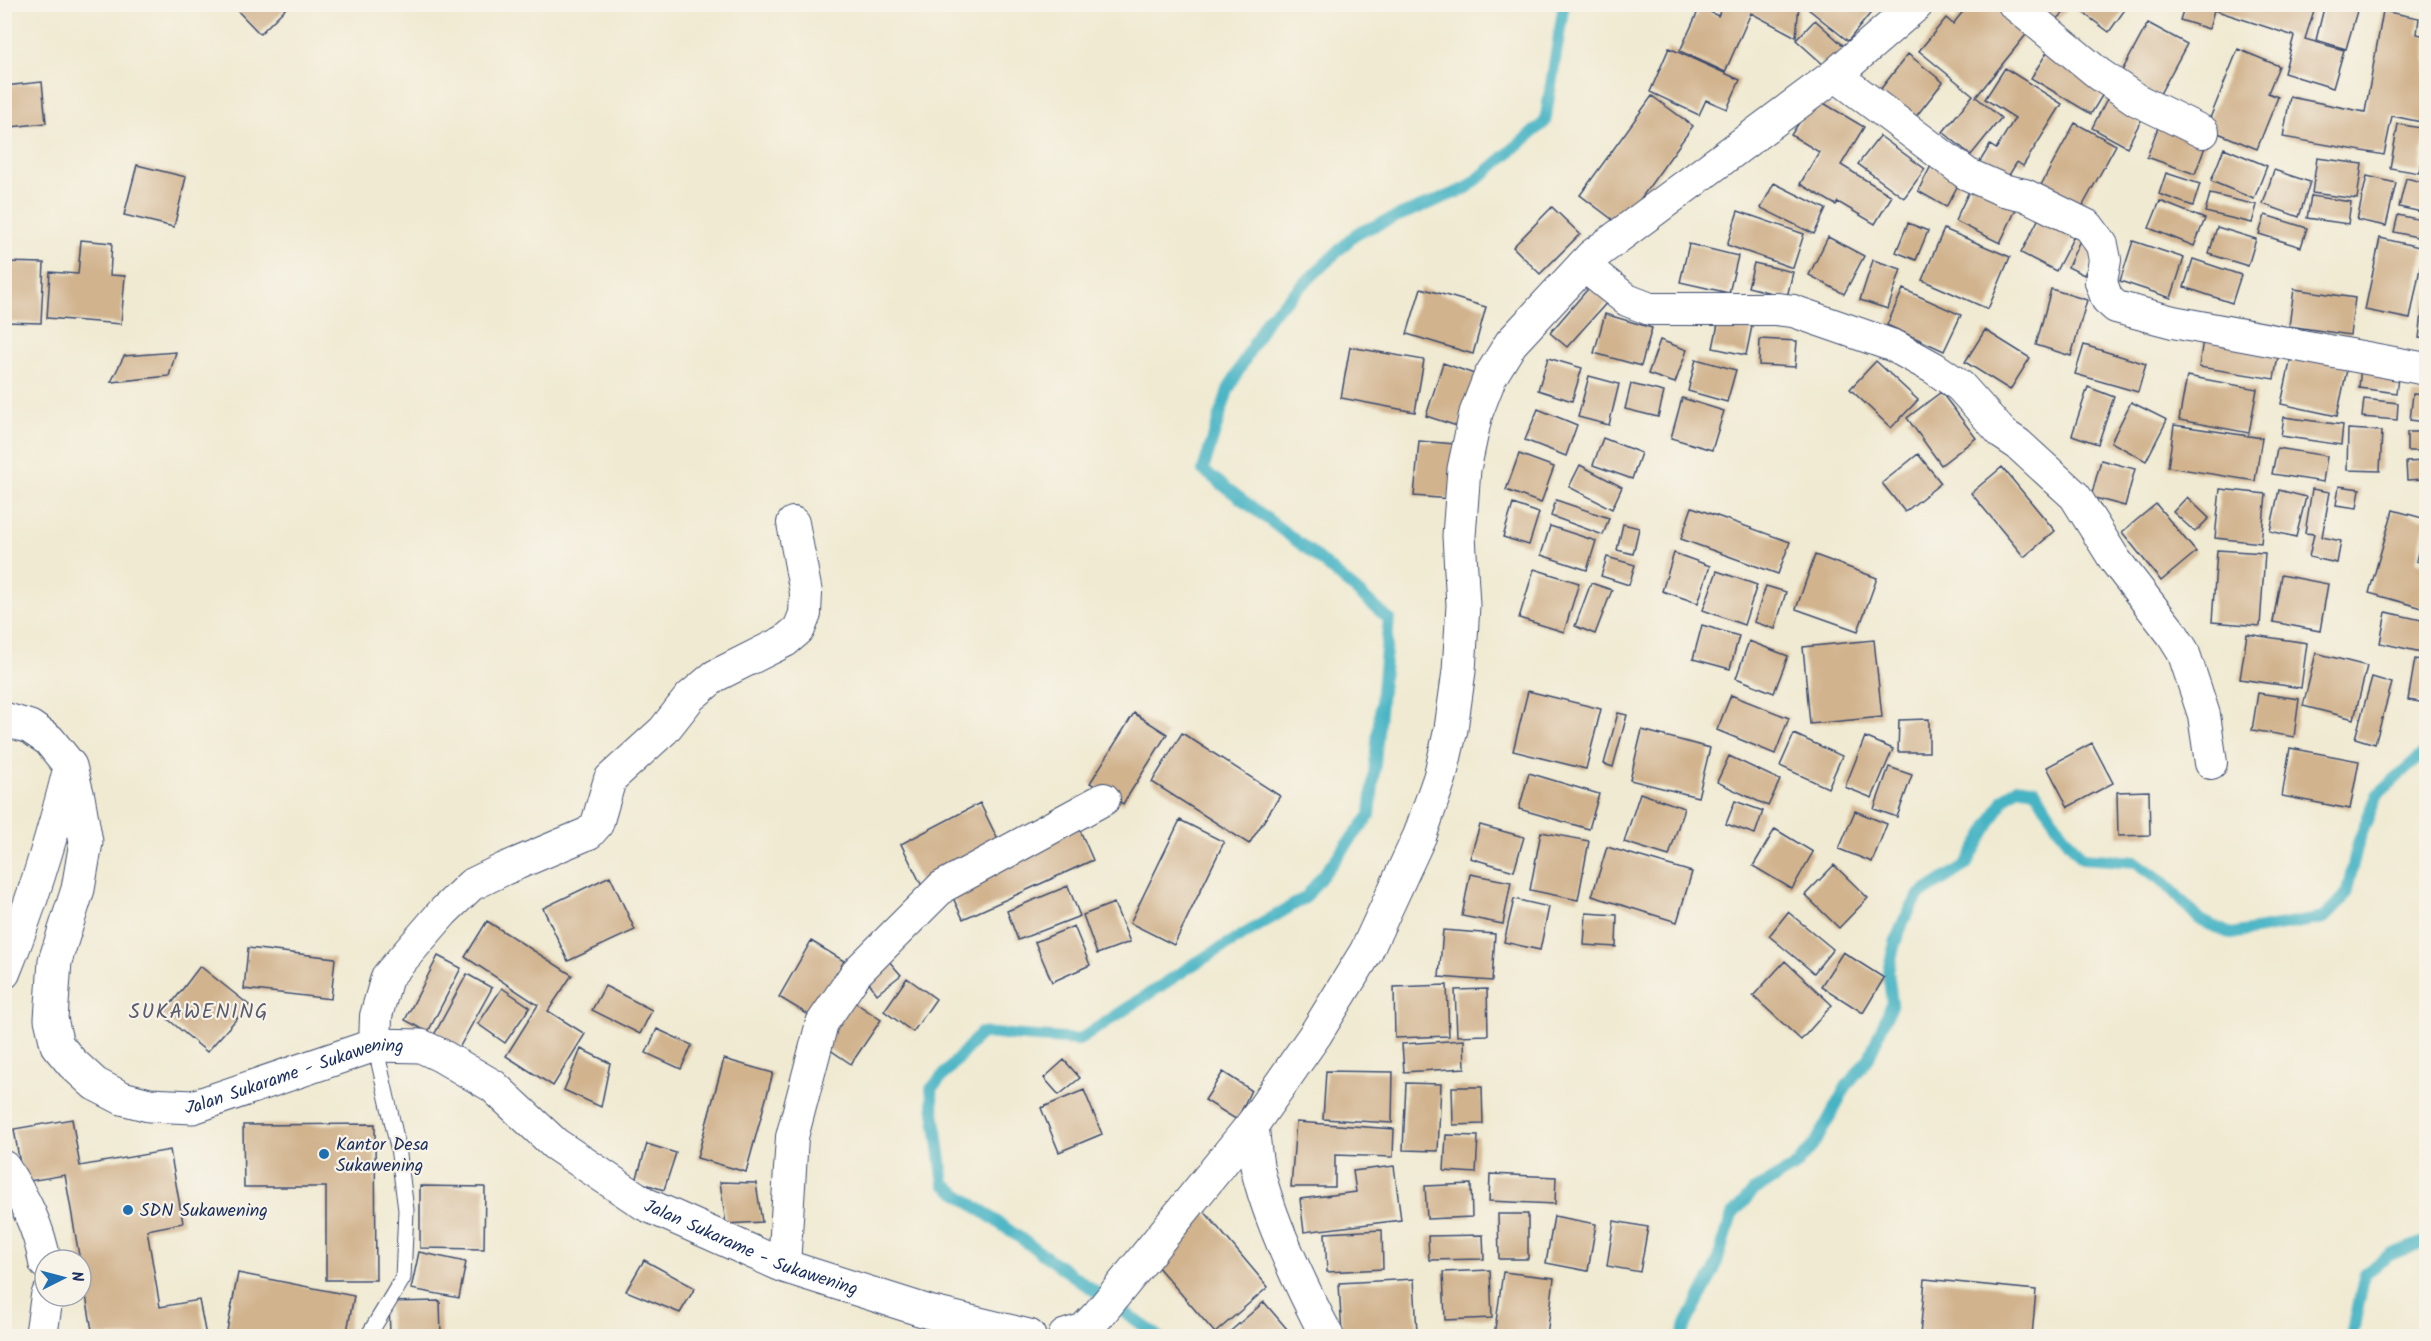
<svg xmlns="http://www.w3.org/2000/svg" width="2431" height="1341" viewBox="0 0 2431 1341" font-family="Kalam,sans-serif">
  <rect width="100%" height="100%" fill="#f7f3e8"/>
  <filter id="ink" filterUnits="userSpaceOnUse"><feTurbulence type="fractalNoise" baseFrequency=".0167" numOctaves="2"/><feDisplacementMap in="SourceGraphic" scale="12" xChannelSelector="R" yChannelSelector="G"/><feConvolveMatrix kernelMatrix="1 2 1 2 8 2 1 2 1" color-interpolation-filters="sRGB"/></filter>
  <filter id="wash" filterUnits="userSpaceOnUse"><feTurbulence type="fractalNoise" baseFrequency=".008" numOctaves="4" result="noise"/><feDisplacementMap in="SourceGraphic" scale="24" xChannelSelector="R" yChannelSelector="G"/><feGaussianBlur stdDeviation="1.35" result="paint"/><feColorMatrix in="noise" values="0 0 0 0 0 0 0 0 0 0 0 0 0 0 0 0 0 1.4 0 .05"/><feComposite in="paint" operator="in"/></filter>
  <g filter="url(#wash)">
    <rect width="100%" height="100%" fill="#f0ead2"/>
    <g fill="none" stroke-linecap="round" stroke-linejoin="round">
      <!-- stream -->
      <path stroke="#47b4c4" stroke-width="12" d="M1158,1336L944,1184L931,1089L981,1033L1079,1040L1191,966L1305,898L1370,815L1389,619L1311,552L1203,470L1228,390L1267,319L1357,233L1467,188L1545,122L1564,4
        M1682,1336L1687,1322L1714,1271L1732,1215L1753,1191L1797,1165L1816,1142L1847,1085L1869,1058L1892,1003L1888,971L1895,943L1904,920L1919,895L1966,865L2004,799L2018,787L2035,790L2061,832L2082,858L2136,862L2165,883L2200,920L2231,934L2324,918L2346,895L2358,843L2377,795L2426,751
        M2352,1336L2365,1273L2390,1255L2426,1241"/>
    </g>
    <g id="blocks">
      <!-- building -->
      <path fill="#d1b38e" d="M231,4H290L260,34Z
        M1802,4H1878L1848,41Z
        M1969,4H2007L2033,26L1976,97L2001,118L1971,155L1943,132L1973,95L1919,51L1946,18L1953,24Z
        M2028,4H2073L2047,29Z
        M2081,4H2129L2109,32L2078,9Z
        M2185,4H2316L2305,39L2344,50L2333,88L2284,73L2294,36L2214,10L2209,29L2180,20Z
        M2325,4H2359L2346,49L2316,40Z
        M1723,5H1799L1796,37L1751,13L1725,72L1680,51L1700,7L1718,16Z
        M2383,11L2419,18L2417,34L2426,36V123L2392,116L2384,155L2283,137L2290,97L2365,112Z
        M1815,20L1845,47L1826,67L1796,40Z
        M2148,23L2187,44L2155,103L2116,82Z
        M1669,48L1740,80L1727,109L1706,100L1699,115L1650,92Z
        M2049,49L2109,84L2091,114L2031,78Z
        M2238,49L2279,66L2268,93L2278,97L2257,149L2206,128Z
        M1908,54L1943,82L1911,123L1876,95Z
        M2005,68L2062,104L2023,166L2017,162L2003,185L1976,168L1990,145L1996,149L2015,118L1985,99Z
        M42,82L46,123L11,127L4,133V86Z
        M2111,91L2146,111L2127,147L2092,128Z
        M1652,96L1693,126L1621,226L1580,195Z
        M1815,98L1864,127L1841,165L1892,196L1875,224L1838,202L1836,205L1800,184L1819,152L1791,135Z
        M2160,122L2208,139L2195,174L2147,157Z
        M2075,123L2116,145L2082,207L2041,185Z
        M2398,124L2426,129L2419,173L2390,168Z
        M1880,136L1925,169L1904,198L1858,164Z
        M2224,148L2267,166L2254,199L2211,181Z
        M2317,158L2362,164L2357,199L2312,193Z
        M1933,162L1962,178L1946,207L1918,191Z
        M137,165L186,177L174,227L124,215Z
        M2274,170L2310,182L2299,217L2263,204Z
        M2166,173L2200,184L2193,206L2159,194Z
        M2367,176L2396,183L2386,226L2357,220Z
        M2406,178L2426,183V213L2399,207Z
        M1774,183L1826,209L1814,234L1761,208Z
        M1973,183L2018,205L2000,243L1955,221Z
        M2210,194L2257,205L2252,223L2205,212Z
        M2311,196L2351,202L2348,224L2307,218Z
        M2160,201L2205,219L2194,246L2149,228Z
        M1552,207L1580,234L1540,274L1513,247Z
        M1738,211L1804,234L1793,268L1727,245Z
        M2265,215L2307,228L2301,247L2259,234Z
        M2398,215L2426,221V239L2394,232Z
        M2039,218L2074,236L2056,271L2021,253Z
        M1908,223L1928,231L1916,260L1896,252Z
        M2217,227L2256,239L2248,266L2209,254Z
        M1944,229L2010,257L1988,309L1922,280Z
        M2082,236L2098,243L2084,275L2068,267Z
        M1828,237L1864,256L1844,294L1809,275Z
        M2380,238L2424,248L2410,319L2365,310Z
        M81,240L112,243L110,275L125,276L121,324L47,318L50,272L78,274Z
        M2133,241L2184,258L2171,298L2120,281Z
        M1689,244L1738,256L1729,293L1680,282Z
        M2193,259L2241,275L2232,303L2184,287Z
        M1873,260L1901,269L1888,309L1860,300Z
        M4,262L44,263L41,323L4,322Z
        M1754,263L1793,272L1787,297L1748,287Z
        M1593,283L1610,299L1567,347L1550,333Z
        M1421,288L1486,307L1473,354L1407,334Z
        M1903,289L1961,315L1944,351L1887,325Z
        M2051,289L2087,300L2071,356L2036,345Z
        M2294,289L2355,298L2350,335L2289,326Z
        M2425,289H2426V339L2419,338Z
        M1605,314L1652,328L1641,366L1594,353Z
        M1719,319L1752,326L1746,355L1713,348Z
        M1985,330L2030,358L2010,390L1965,362Z
        M1760,339L1797,341L1795,367L1759,365Z
        M2203,339L2279,351L2274,379L2199,367Z
        M1660,340L1687,350L1675,383L1648,374Z
        M2084,345L2146,364L2138,392L2075,374Z
        M1350,347L1424,360L1415,412L1341,398Z
        M176,352L169,376L111,382L124,356Z
        M2292,353L2348,365L2337,416L2281,404Z
        M1548,358L1582,368L1572,401L1538,390Z
        M1696,359L1736,370L1727,402L1688,391Z
        M1876,361L1918,400L1891,428L1850,389Z
        M1443,363L1477,375L1460,427L1426,416Z
        M2361,365L2399,370L2396,393L2359,388Z
        M1589,376L1619,384L1609,425L1578,417Z
        M2187,376L2257,389L2249,433L2179,420Z
        M1631,384L1664,392L1658,417L1625,409Z
        M2088,387L2114,397L2098,444L2072,435Z
        M1941,392L1976,438L1941,465L1907,418Z
        M2413,394L2426,395V422L2410,420Z
        M1682,398L1724,411L1712,450L1671,438Z
        M2364,399L2398,403L2397,420L2362,417Z
        M2131,402L2167,420L2146,461L2111,442Z
        M1538,409L1577,425L1566,456L1525,440Z
        M2284,417L2343,425L2341,445L2281,436Z
        M2174,425L2262,438L2255,481L2168,467Z
        M2348,429L2382,431L2380,471L2347,470Z
        M2407,432H2426V451H2407Z
        M1603,438L1641,453L1632,479L1593,465Z
        M1419,441L1455,444L1450,499L1414,496Z
        M2277,448L2327,456L2323,482L2272,474Z
        M1519,454L1554,467L1541,503L1506,490Z
        M1918,454L1941,483L1905,512L1882,483Z
        M2101,460L2135,469L2125,506L2091,497Z
        M2426,461V479L2407,480L2406,462Z
        M1580,465L1622,487L1612,509L1569,487Z
        M2002,467L2055,531L2024,557L1971,493Z
        M2339,486L2360,489L2357,508L2336,505Z
        M2220,489L2266,494L2261,543L2215,538Z
        M2312,489L2330,492L2322,537L2341,541L2337,563L2309,557L2314,534L2305,533Z
        M2279,490L2306,497L2296,537L2270,531Z
        M2187,497L2209,518L2195,532L2173,512Z
        M1556,500L1609,518L1603,535L1551,516Z
        M1513,504L1539,513L1529,545L1503,537Z
        M2156,504L2196,552L2161,581L2122,532Z
        M1692,507L1790,542L1778,574L1681,539Z
        M2393,510L2426,519L2416,561L2426,564V609L2369,593Z
        M1623,524L1639,528L1633,554L1617,550Z
        M1550,526L1596,541L1587,570L1541,555Z
        M2217,550L2265,553L2260,626L2212,622Z
        M1674,553L1710,566L1698,603L1662,591Z
        M1815,555L1877,578L1858,631L1796,609Z
        M1607,557L1635,565L1629,585L1601,576Z
        M1534,569L1579,583L1564,632L1519,618Z
        M1717,571L1757,585L1744,625L1703,610Z
        M2281,575L2328,584L2320,631L2273,622Z
        M1591,583L1612,590L1595,634L1575,626Z
        M1766,586L1786,592L1775,629L1754,622Z
        M2386,612L2426,621V653L2380,643Z
        M1702,625L1739,636L1730,669L1693,659Z
        M2247,634L2307,643L2301,688L2240,679Z
        M1874,640L1882,717L1810,724L1803,647Z
        M1749,641L1788,656L1774,693L1736,678Z
        M2316,653L2367,666L2354,719L2303,706Z
        M2415,659L2426,661V703L2408,700Z
        M2372,677L2392,683L2375,744L2355,738Z
        M1528,691L1601,709L1586,769L1513,751Z
        M2258,693L2299,699L2294,737L2252,730Z
        M1731,695L1789,718L1775,754L1717,730Z
        M1134,713L1167,734L1123,804L1090,783Z
        M1618,713L1627,715L1613,767L1604,764Z
        M1929,719V752H1898L1899,720Z
        M1642,730L1710,748L1698,797L1630,780Z
        M1182,733L1280,796L1249,844L1152,782Z
        M1794,734L1842,756L1828,788L1780,766Z
        M1865,737L1893,749L1872,798L1845,787Z
        M2092,743L2113,783L2068,807L2047,767Z
        M2290,748L2359,761L2350,809L2282,796Z
        M1729,756L1780,780L1768,806L1717,782Z
        M1889,767L1912,775L1897,817L1874,809Z
        M1529,773L1599,794L1589,829L1519,809Z
        M2149,791L2150,835L2118,836L2117,792Z
        M1640,793L1684,808L1669,856L1624,842Z
        M1735,801L1763,811L1755,834L1726,824Z
        M980,803L1002,848L923,888L901,844Z
        M1855,811L1887,824L1872,862L1839,849Z
        M1180,820L1224,842L1174,945L1130,923Z
        M1480,825L1524,837L1514,871L1470,858Z
        M1079,828L1093,860L963,919L948,887Z
        M1775,829L1813,852L1792,889L1753,866Z
        M1541,832L1589,841L1578,900L1530,890Z
        M1607,847L1692,872L1677,922L1592,896Z
        M1834,865L1868,898L1839,928L1805,895Z
        M1470,874L1511,882L1503,924L1462,916Z
        M610,876L635,930L568,961L543,908Z
        M1068,886L1080,916L1018,940L1007,911Z
        M1514,899L1549,907L1540,950L1504,942Z
        M1114,903L1130,942L1097,954L1083,915Z
        M1788,912L1833,949L1814,973L1769,936Z
        M1586,913L1617,915L1616,947L1584,945Z
        M487,921L572,975L548,1011L585,1034L553,1086L506,1056L538,1005L465,957Z
        M1074,926L1090,965L1052,982L1035,942Z
        M1443,930L1495,934L1492,981L1439,977Z
        M811,941L844,961L812,1017L779,997Z
        M248,948L335,958L331,999L244,989Z
        M1843,952L1884,978L1863,1013L1821,986Z
        M438,956L461,968L428,1032L405,1020Z
        M888,960L901,975L877,994L866,978Z
        M1785,961L1832,1005L1801,1040L1753,996Z
        M200,966L249,1005L207,1052L163,1015Z
        M467,974L492,988L459,1048L434,1035Z
        M907,978L936,999L913,1032L884,1011Z
        M1447,985L1449,1036L1395,1038L1394,987Z
        M605,986L652,1010L640,1034L592,1010Z
        M502,988L530,1007L505,1043L478,1024Z
        M1487,989L1488,1035L1457,1036L1455,990Z
        M853,1001L881,1020L851,1064L823,1045Z
        M657,1029L692,1045L681,1069L646,1053Z
        M1464,1040L1465,1068L1404,1072L1402,1044Z
        M581,1049L610,1063L601,1107L564,1090Z
        M724,1059L773,1073L746,1172L697,1158Z
        M1064,1060L1080,1078L1059,1095L1044,1078Z
        M1326,1071L1393,1072L1392,1123L1323,1119Z
        M1223,1072L1251,1090L1237,1120L1205,1100Z
        M1406,1083L1441,1084L1438,1151L1403,1150Z
        M1452,1087H1482L1483,1124L1453,1125Z
        M1084,1090L1102,1134L1059,1152L1041,1108Z
        M72,1119L80,1166L170,1150L183,1223L147,1230L160,1307L199,1300L206,1336H93L65,1175L23,1182L14,1129Z
        M1296,1122L1394,1129L1393,1157L1335,1155V1187H1291Z
        M375,1124L376,1280H326V1187H244L243,1125Z
        M1446,1135L1478,1136L1476,1173L1444,1171Z
        M647,1144L676,1153L664,1190L636,1181Z
        M1394,1166L1401,1220L1304,1232L1300,1199L1356,1192L1353,1171Z
        M1490,1174L1556,1177L1555,1204L1489,1201Z
        M720,1182L756,1183L762,1222L726,1224Z
        M1471,1184L1472,1217L1427,1219L1425,1186Z
        M420,1186L485,1187L484,1249L420,1248Z
        M1204,1211L1268,1287L1215,1333L1150,1258Z
        M1498,1214H1528V1259H1499Z
        M1554,1216L1596,1224L1588,1271L1546,1263Z
        M1614,1221L1648,1227L1640,1272L1607,1266Z
        M1382,1230L1383,1269L1327,1272L1325,1233Z
        M1483,1235L1484,1259L1429,1260L1428,1236Z
        M419,1252L466,1262L459,1298L411,1289Z
        M644,1260L695,1288L680,1313L626,1291Z
        M1490,1270L1492,1318L1445,1320L1443,1272Z
        M1503,1272L1554,1278L1547,1336H1494Z
        M238,1273L354,1296L346,1336H226Z
        M1414,1279L1417,1332L1342,1336L1339,1283Z
        M1925,1279L2036,1290L2032,1336H1920Z
        M440,1301L441,1336H390L389,1302Z
        M1264,1302L1293,1336H1225Z"/>
    </g>
  </g>
  <g filter="url(#ink)">
    <use href="#blocks" fill-opacity="0" stroke="#3b4b6f" stroke-width="1.5"/>
    <g fill="none" stroke-linecap="round" stroke-linejoin="round">
      <!-- lane casing -->
      <g stroke="#3b4b6f" stroke-width="17">
        <path id="lane" d="M368,1336L403,1278L406,1210L398,1147L375,1045"/>
      </g>
      <!-- street casing -->
      <g stroke="#3b4b6f" stroke-width="34">
        <path id="street" d="M2014,4L2099,74L2137,100L2203,132
          M1835,75L1967,174L2003,190L2025,195L2088,226L2102,245L2105,260L2101,282L2107,299L2116,307L2173,322L2426,369
          M1583,265L1627,300L1650,309H1776L1793,311L1894,346L1934,368L1960,386L2003,434L2018,444L2075,496L2115,560L2173,635L2183,651L2204,715L2211,763
          M4,973C32,904 52,838 70,766
          M375,1045L376,1016L387,977L443,912L471,885L504,869L589,833L597,824L610,779L664,730L690,697L715,676L785,641L799,629L805,614L806,593L793,523
          M4,1167C24,1199 39,1226 45,1263
          M784,1266L792,1137L822,1023L857,972L942,887L1104,799
          M41,1336L47,1296"/>
      </g>
      <!-- secondary casing -->
      <g stroke="#3b4b6f" stroke-width="35">
        <g id="secondary">
          <path id="s1" d="M4,719L30,727L49,740L70,766L78,797L86,842L78,889L55,961L51,1019L57,1045L72,1063L95,1084L122,1098L149,1105L193,1107L375,1045L421,1046L440,1055L493,1086L555,1144L645,1204L784,1266L929,1312L1029,1336"/>
          <path d="M1252,1125C1254,1141 1255,1159 1259,1175C1272,1226 1303,1290 1327,1336"/>
          <path d="M1065,1336L1084,1330L1099,1314L1252,1125L1315,1035L1366,952L1420,835L1440,777L1451,729L1459,671L1463,605L1459,536L1464,469L1476,413L1490,377L1511,343L1592,256L1835,75L1917,4"/>
        </g>
      </g>
      <!-- lane -->
      <use href="#lane" stroke="#fff" stroke-width="15"/>
      <!-- street -->
      <use href="#street" stroke="#fff" stroke-width="32"/>
      <!-- secondary -->
      <use href="#secondary" stroke="#fff" stroke-width="33"/>
    </g>
  </g>
  <!-- markers -->
  <g fill="#1f6fb2" stroke="#f7f3e8" stroke-width="2">
    <circle cx="324" cy="1154" r="6"/>
    <circle cx="128" cy="1210" r="6"/>
  </g>
  <g text-anchor="middle" stroke-width="4.5" stroke-linejoin="round" paint-order="stroke">
    <!-- street labels -->
    <g font-size="18" fill="#1b2f5e" stroke="#f7f3e8">
      <text dy="6" stroke="none"><textPath href="#s1" startOffset="633">Jalan Sukarame - Sukawening</textPath></text>
      <text dy="6" stroke="none"><textPath href="#s1" startOffset="1155">Jalan Sukarame - Sukawening</textPath></text>
    </g>
    <!-- poi labels -->
    <g font-size="18" fill="#1b2f5e" stroke="#f7f3e8" text-anchor="start">
      <text x="336" y="1150">Kantor Desa<tspan x="336" dy="21">Sukawening</tspan></text>
      <text x="140" y="1216">SDN Sukawening</text>
    </g>
    <!-- quarter labels -->
    <g font-size="21" letter-spacing="1.5" fill="#5b5d6f" stroke="#f7f3e8">
      <text x="199" y="1018">SUKAWENING</text>
    </g>
  </g>
  <!-- margin -->
  <rect width="2431" height="1341" fill="none" stroke="#f7f3e8" stroke-width="24"/>
  <!-- north arrow -->
  <g transform="translate(63 1278) rotate(84)"><circle r="28" fill="#f7f3e8" stroke="#9fa5b1" stroke-width="1.5"/>
  <path d="M0-4.5L10 22L0 15L-10 22Z" fill="#1f6fb2"/>
  <text y="-9" font-size="16" font-weight="bold" text-anchor="middle" fill="#1b2f5e">N</text>
  </g>
</svg>
